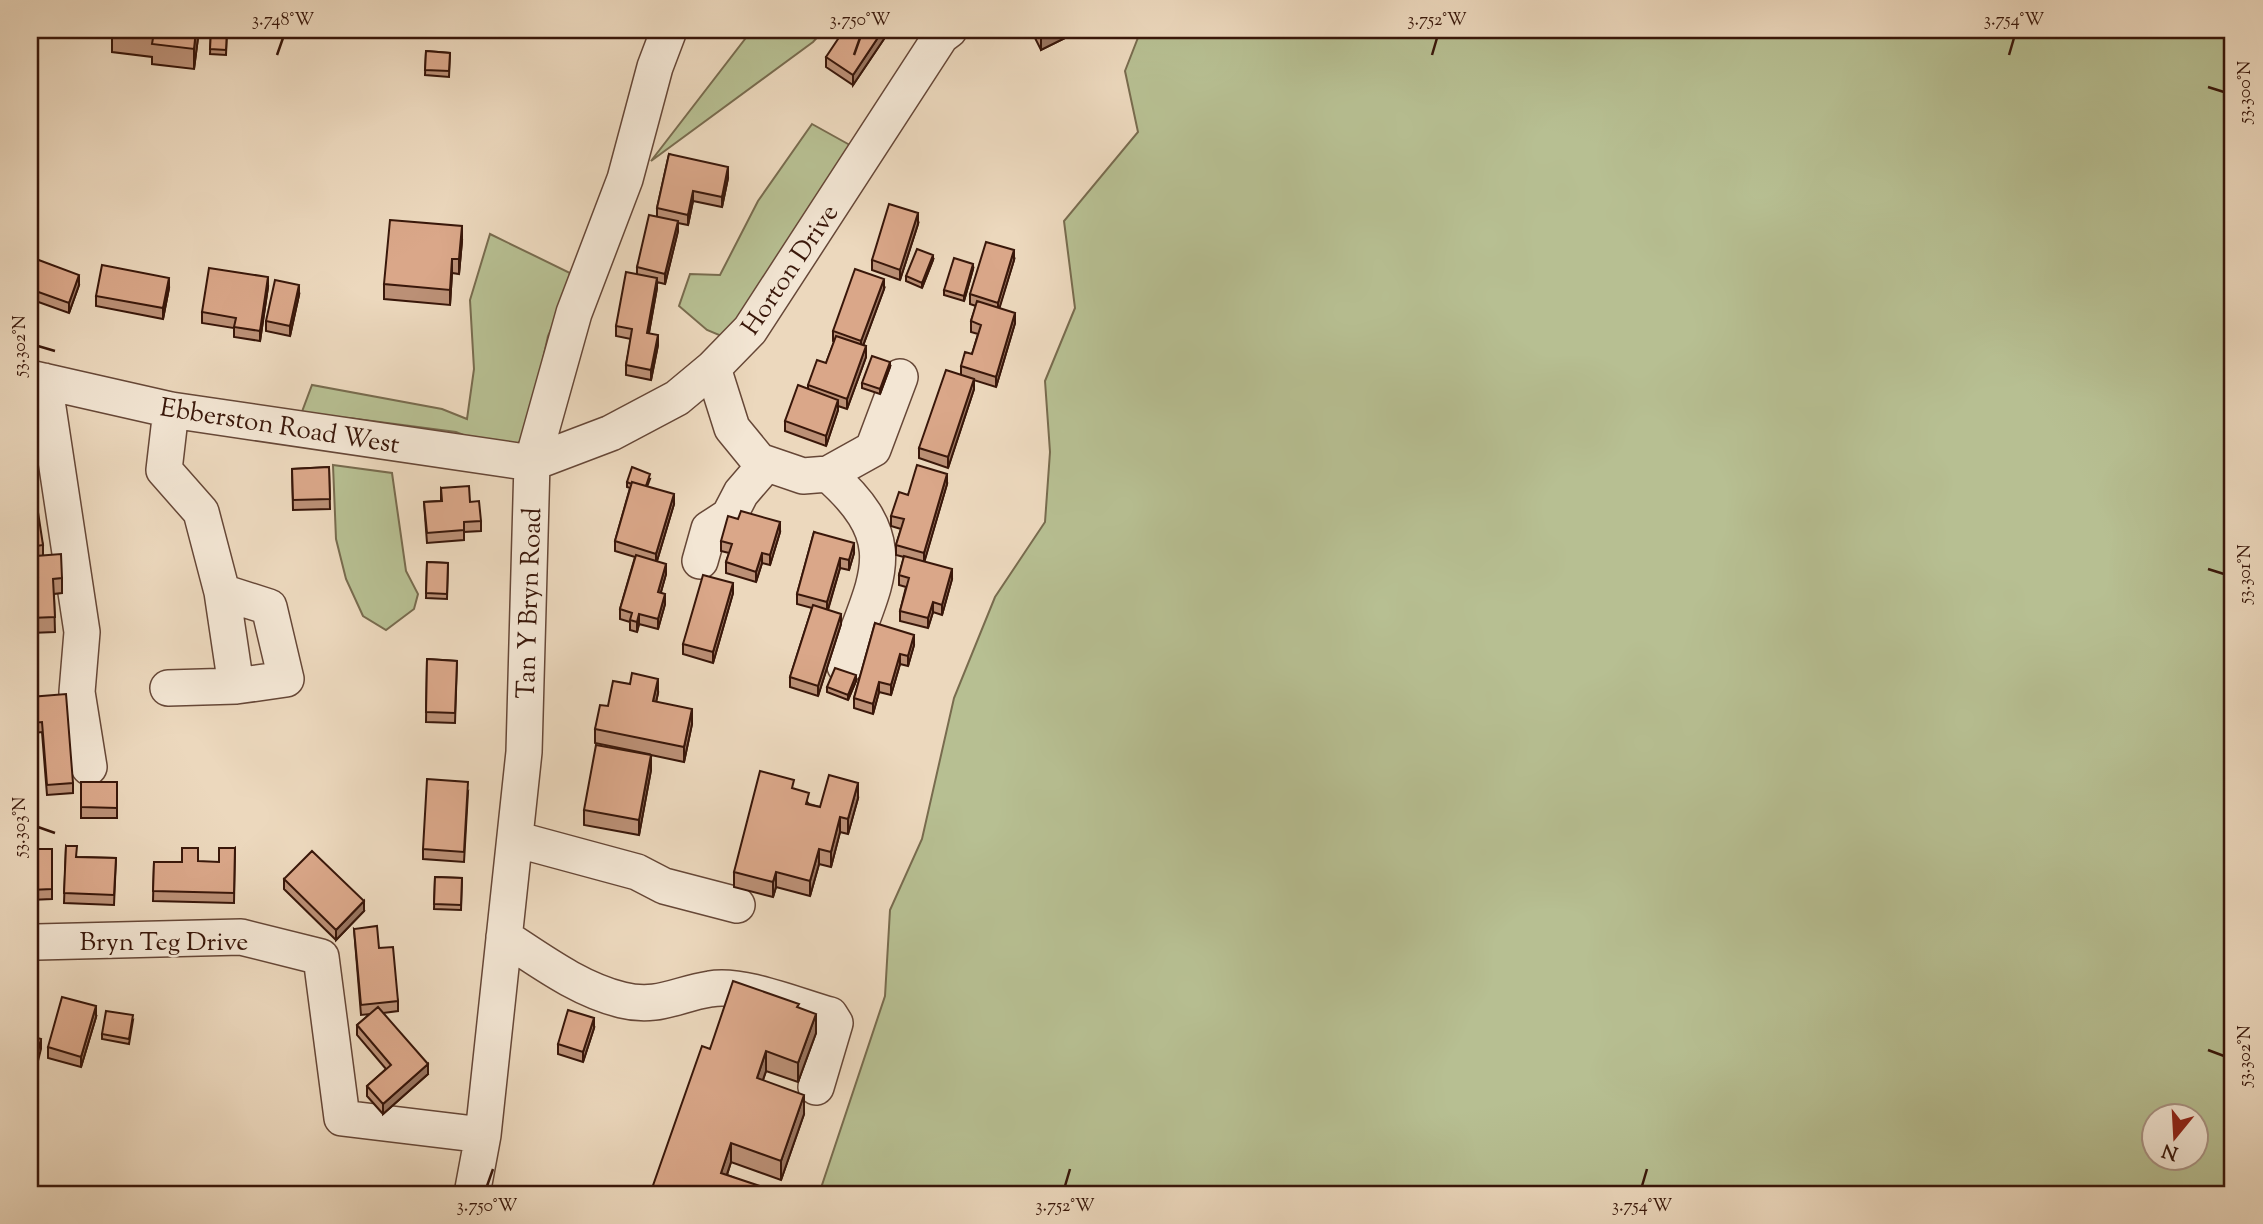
<svg xmlns="http://www.w3.org/2000/svg" width="2263" height="1224" viewBox="0 0 2263 1224" font-family="'Sorts Mill Goudy',serif">
  <rect width="100%" height="100%" fill="#ecd8bd"/>
  <filter id="stains"><feTurbulence type="fractalNoise" baseFrequency=".00286" numOctaves="4"/><feColorMatrix values="0 0 0 0 .2 0 0 0 0 .09 0 0 0 0 .02 0 0 0 .5 -.17"/></filter>
  <radialGradient id="worn" r=".72"><stop offset=".6" stop-color="#630" stop-opacity="0"/><stop offset="1" stop-color="#630" stop-opacity=".3"/></radialGradient>
  <!-- green -->
  <path fill="#b7bf92" stroke="#786b4e" stroke-width="2" fill-rule="evenodd" d="M752,30H824L813,42L651,161Z
    M1141,30H2233V1194H819L885,996L890,910L922,839L954,698L995,597L1045,522L1050,452L1045,381L1075,308L1064,221L1138,132L1125,71ZM2154,1116H2196V1158H2154Z
    M812,124L857,149L731,340L707,330L679,306L690,274L720,275L758,201Z
    M490,234L570,273L561,307L548,336L526,436L516,448L494,447L456,432L349,418L300,417L312,385L442,409L467,419L474,369L470,300Z
    M333,465L392,473L406,571L418,594L414,609L386,630L363,616L346,579L336,539Z"/>
  <g fill="none" stroke-linecap="round" stroke-linejoin="round">
    <!-- minor casing -->
    <g stroke="#664737" stroke-width="38">
      <path id="minor" d="M713,368L732,428L759,461L803,476L828,474L873,449L900,377
        M30,378L171,410L532,463L611,433L677,398L713,368L750,330L941,36L949,30
        M44,381L82,632L77,692L89,767
        M171,410L164,470L201,512L222,592
        M828,474C908,544 874,580 845,666
        M700,561L709,529L729,516L741,493L766,464
        M168,688L236,686L286,679L269,607L222,592L236,686
        M515,839L637,872L664,886L737,905
        M504,937C541,961 578,989 622,1000C658,1009 677,994 710,989C743,983 797,1006 830,1015L835,1023L816,1087
        M37,942L241,937L321,957L342,1118L483,1135
        M472,1194L483,1135L524,752L532,463L574,313L625,179L655,67L669,30"/>
    </g>
    <!-- minor -->
    <use href="#minor" stroke="#f3e6d4" stroke-width="35"/>
  </g>
  <!-- wall -->
  <path fill="#bb9076" stroke="#39170a" stroke-width="2" d="M112,30H199L194,69L152,64V57L112,52Z
    M211,30H227L226,55L210,54Z
    M890,30L853,85L826,67V57Z
    M1031,30H1081L1041,50Z
    M426,51L450,53L449,77L425,75Z
    M669,154L728,178L722,207L693,201L688,225L678,223V231L665,284L657,282V288L649,333L658,345L651,380L626,375V365L631,339L616,336V326L637,274V267L657,216V208Z
    M918,224L900,280L872,270V260Z
    M462,241L459,274L452,273L450,305L384,299V284Z
    M933,260L922,288L906,281V276Z
    M1014,260L999,308L1015,323L996,387L974,380V389L948,468L919,458V448L961,375V366L972,354L978,334L971,332V321L976,306L970,304V294Z
    M973,269L964,301L944,295V290Z
    M30,276L79,285L69,313L30,299Z
    M268,287L260,341L234,337V328L202,323V312Z
    M169,288L163,319L96,306V296Z
    M884,289L863,346L866,357L847,409L838,406V410L826,446L785,431V421L808,389V385L826,363L834,342L833,341V331Z
    M299,295L290,336L266,331V321Z
    M890,367L880,394L862,388V383Z
    M329,467L330,509L293,510L292,469Z
    M650,479L647,487L674,504L657,561L666,574L661,592L665,604L658,629L639,624L637,632L630,630V622L620,619V609L635,557L615,551V541L630,488L627,487V482Z
    M947,484L924,562L952,579L942,615L933,612L928,628L900,621V611L906,587L899,585V575L904,557L896,555V545L901,529L891,526V516L908,495Z
    M441,488L481,521V531L464,532V540L427,543L424,502L441,501Z
    M30,500L43,545V555L62,578V593L54,594L55,632L30,633V577H37L36,556L30,557Z
    M780,532L770,565L762,563L756,582L726,573V562L729,553L721,551V541Z
    M814,532L854,553L849,570L840,568L828,610L841,624L818,696L790,687V677L812,608L797,604V594Z
    M427,562L448,563L447,599L426,598Z
    M733,593L713,663L683,654V644Z
    M875,623L914,645L908,666L900,664L891,695L879,692L873,714L854,708V698Z
    M427,659L457,661L455,723L426,722Z
    M856,681L848,700L827,692V687Z
    M658,693L656,702L692,724L684,762L651,755V770L639,835L584,825V810L649,754L595,743V729L608,706Z
    M30,697L73,783V793L47,795L42,732L34,733L36,779L30,780V727H31Z
    M81,782H117V818H81Z
    M794,789L809,804L820,807L858,798L848,834L840,832L831,867L819,864L810,896L776,887L773,897L734,887V872Z
    M468,792L464,862L423,859V849Z
    M66,846L77,857L116,858L114,905L64,903Z
    M235,848L234,903L153,901L154,862H219Z
    M30,849H52V899L30,900Z
    M435,877L462,878L461,910L434,909Z
    M284,879L364,911L336,940L284,889Z
    M354,929L379,948L398,1001V1011L383,1013L428,1074L383,1114L367,1096V1086L386,1069L357,1035V1025L370,1014L361,1015Z
    M799,1008L816,1033L798,1082L766,1071L763,1080L804,1114L781,1180L731,1162L727,1175L775,1194H650L710,1049Z
    M96,1017L81,1067L48,1058V1047Z
    M133,1020L129,1044L102,1039V1034Z
    M594,1028L583,1062L558,1054V1044Z"/>
  <!-- shaded-wall -->
  <path fill="#997560" stroke="#39170a" stroke-width="2" d="M196,30H199L194,69V49Z
    M883,30H890L853,85V75Z
    M1052,30H1081L1041,50V35Z
    M728,167V178L722,207V197Z
    M693,191V201L688,225V215Z
    M918,213V224L900,280V270Z
    M678,221V231L665,284V274Z
    M462,226V241L459,274V259Z
    M1014,250V260L998,313V303Z
    M933,255V260L922,288V283Z
    M452,259V273L450,305V290Z
    M973,264V269L964,301V296Z
    M79,275V285L69,313V303Z
    M268,277V287L260,341V331Z
    M169,278V288L163,319V308Z
    M657,278V288L647,343V333Z
    M884,279V289L861,351V341Z
    M299,285V295L290,336V326Z
    M1015,313V323L996,387V377Z
    M658,335V345L651,380V370Z
    M866,346V357L847,409V399Z
    M890,362V367L880,394V389Z
    M974,379V389L948,468V457Z
    M838,400V410L826,446V436Z
    M947,474V484L924,563V553Z
    M674,494V504L656,564V554Z
    M780,522V532L770,565V555Z
    M854,543V553L849,570V560Z
    M762,553V563L756,582V572Z
    M840,558V568L827,612V602Z
    M666,564V574L658,602V592Z
    M952,569V579L942,615V605Z
    M733,583V593L713,663V652Z
    M665,594V604L658,629V619Z
    M933,602V612L928,628V618Z
    M639,614V624L637,632V622Z
    M841,614V624L818,696V686Z
    M914,635V645L908,666V656Z
    M900,654V664L891,695V685Z
    M856,675V681L848,700V695Z
    M658,679V693L653,716V701Z
    M879,682V692L873,714V704Z
    M692,709V724L684,762V747Z
    M651,755V770L639,835V820Z
    M858,783V798L848,834V819Z
    M840,817V832L831,867V852Z
    M819,849V864L810,896V881Z
    M776,872V887L773,897V882Z
    M364,901V911L336,940V930Z
    M96,1006V1017L81,1067V1057Z
    M816,1014V1033L798,1082V1063Z
    M594,1018V1028L583,1062V1052Z
    M41,1039V1049L31,1089V1079Z
    M766,1051V1071L757,1097V1078Z
    M428,1064V1074L383,1114V1104Z
    M804,1095V1114L781,1180V1161Z
    M731,1143V1162L721,1192V1173Z"/>
  <!-- building -->
  <path fill="#daa789" stroke="#39170a" stroke-width="2" d="M112,30H196L194,49L152,44L153,38L112,32Z
    M211,30H227L226,50L210,49Z
    M844,30H883L853,75L826,57Z
    M1038,30H1052L1041,35Z
    M426,51L450,53L449,71L425,70Z
    M669,154L728,167L722,197L693,191L688,215L657,208Z
    M889,204L918,213L900,270L872,260Z
    M649,215L678,221L665,274L637,267Z
    M390,220L462,226L459,259H452L450,290L384,284Z
    M986,242L1014,250L998,303L970,294Z
    M917,249L933,255L922,283L906,276Z
    M954,258L973,264L964,296L944,290Z
    M36,259L79,275L69,303L30,289V276Z
    M102,265L169,278L163,308L96,296Z
    M209,268L268,277L260,331L234,327L236,318L202,312Z
    M855,269L884,279L861,341L833,331Z
    M626,272L657,278L647,333L658,335L651,370L626,365L632,329L616,326Z
    M275,280L299,285L290,326L266,321Z
    M977,301L1015,313L996,377L961,366L965,352L972,354L981,325L971,321Z
    M836,336L866,346L847,399L808,385L817,360L826,363Z
    M872,356L890,362L880,389L862,383Z
    M946,370L974,379L948,457L919,448Z
    M798,385L838,400L826,436L785,421Z
    M917,465L947,474L924,553L896,545L904,519L891,516L899,492L908,495Z
    M329,467L330,499L293,500L292,469Z
    M632,467L650,474L646,486L632,482L631,484L627,482Z
    M632,482L674,494L656,554L615,541Z
    M469,486L470,502L479,501L481,521L464,522V530L427,533L424,502L442,501L441,488Z
    M36,499L43,545L30,547V500Z
    M741,511L780,522L770,555L762,553L756,572L726,562L732,544L721,541L728,516L738,519Z
    M814,532L854,543L849,560L840,558L827,602L797,594Z
    M61,554L62,578L53,579L55,617L30,618V577H38L36,556Z
    M636,555L666,564L658,592L665,594L658,619L639,614L637,622L630,620L632,613L620,609Z
    M904,556L952,569L942,605L933,602L928,618L900,611L909,578L899,575Z
    M427,562L448,563L447,594L426,593Z
    M703,575L733,583L713,652L683,644Z
    M813,605L841,614L818,686L790,677Z
    M875,623L914,635L908,656L900,654L891,685L879,682L873,704L854,698Z
    M427,659L457,661L455,713L426,712Z
    M835,668L856,675L848,695L827,687Z
    M632,673L658,679L653,701L692,709L684,747L595,729L600,705L608,706L613,681L630,684Z
    M66,694L73,783L47,785L42,722L32,723L30,697Z
    M30,727H34L36,764L30,765Z
    M596,745L651,755L639,820L584,810Z
    M760,771L794,780L792,788L809,793L806,804L820,807L829,775L858,783L848,819L840,817L831,852L819,849L810,881L776,872L773,882L734,872Z
    M427,779L468,782L464,852L423,849Z
    M81,782H117V808L81,807Z
    M66,846H77L76,857L116,858L114,895L64,893Z
    M182,848H198V861L219,862V848H235L234,893L153,891L154,862H182Z
    M30,849H52V889L30,890Z
    M312,851L364,901L336,930L284,879Z
    M435,877L462,878L461,905L434,904Z
    M377,926L379,948L393,947L398,1001L361,1005L354,929Z
    M733,981L799,1004L797,1007L816,1014L798,1063L766,1051L757,1078L804,1095L781,1161L731,1143L721,1173L775,1191L774,1194H650L702,1046L710,1049Z
    M62,997L96,1006L81,1057L48,1047Z
    M378,1007L428,1064L383,1104L367,1086L391,1065L357,1025Z
    M568,1010L594,1018L583,1052L558,1044Z
    M106,1011L133,1015L129,1039L102,1034Z
    M30,1036L41,1039L31,1079H30Z"/>
  <!-- ticks -->
  <path fill="none" stroke="#39170a" stroke-width="2.5" d="M277,55L283,38M854,55L860,38M1432,55L1437,38M2009,55L2014,38M2208,87L2224,92M38,346L55,351M2208,569L2224,574M38,827L55,833M2208,1050L2224,1056M487,1186L493,1169M1065,1186L1070,1169M1642,1186L1647,1169"/>
  <g text-anchor="middle" stroke-width="5" stroke-linejoin="round" paint-order="stroke">
    <!-- street labels -->
    <g font-size="26" fill="#39170a" stroke="#f3e6d4">
      <text transform="translate(789 269) rotate(-56)" y="9">Horton Drive</text>
      <text transform="translate(280 425) rotate(9)" y="9">Ebberston Road West</text>
      <text transform="translate(528 603) rotate(-88)" y="9">Tan Y Bryn Road</text>
      <text x="164" y="950">Bryn Teg Drive</text>
    </g>
  </g>
  <!-- margin -->
  <rect width="2263" height="1224" fill="none" stroke="#ecd8bd" stroke-width="77"/>
  <!-- north arrow -->
  <g transform="translate(2175 1137) rotate(198)"><circle r="33" fill="#f3e6d4" stroke="#a99383" stroke-width="2"/>
  <path d="M0-5L12 26L0 18L-12 26Z" fill="#8f2418"/>
  <text y="-10" font-size="19" font-weight="bold" text-anchor="middle" fill="#39170a">N</text>
  </g>
  <rect x="38" y="38" width="2186" height="1148" fill="none" stroke="#39170a" stroke-width="2.5"/>
  <g font-size="18" text-anchor="middle" fill="#39170a">
    <text x="283" y="25">3.748°W</text>
    <text x="860" y="25">3.750°W</text>
    <text x="1437" y="25">3.752°W</text>
    <text x="2014" y="25">3.754°W</text>
    <text transform="translate(2244 92) rotate(-90)" y="6">53.300°N</text>
    <text transform="translate(19 346) rotate(-90)" y="6">53.302°N</text>
    <text transform="translate(2244 574) rotate(-90)" y="6">53.301°N</text>
    <text transform="translate(19 827) rotate(-90)" y="6">53.303°N</text>
    <text transform="translate(2244 1056) rotate(-90)" y="6">53.302°N</text>
    <text x="487" y="1211">3.750°W</text>
    <text x="1065" y="1211">3.752°W</text>
    <text x="1642" y="1211">3.754°W</text>
  </g>
  <rect width="100%" height="100%" filter="url(#stains)"/>
  <rect width="100%" height="100%" fill="url(#worn)"/>
</svg>
